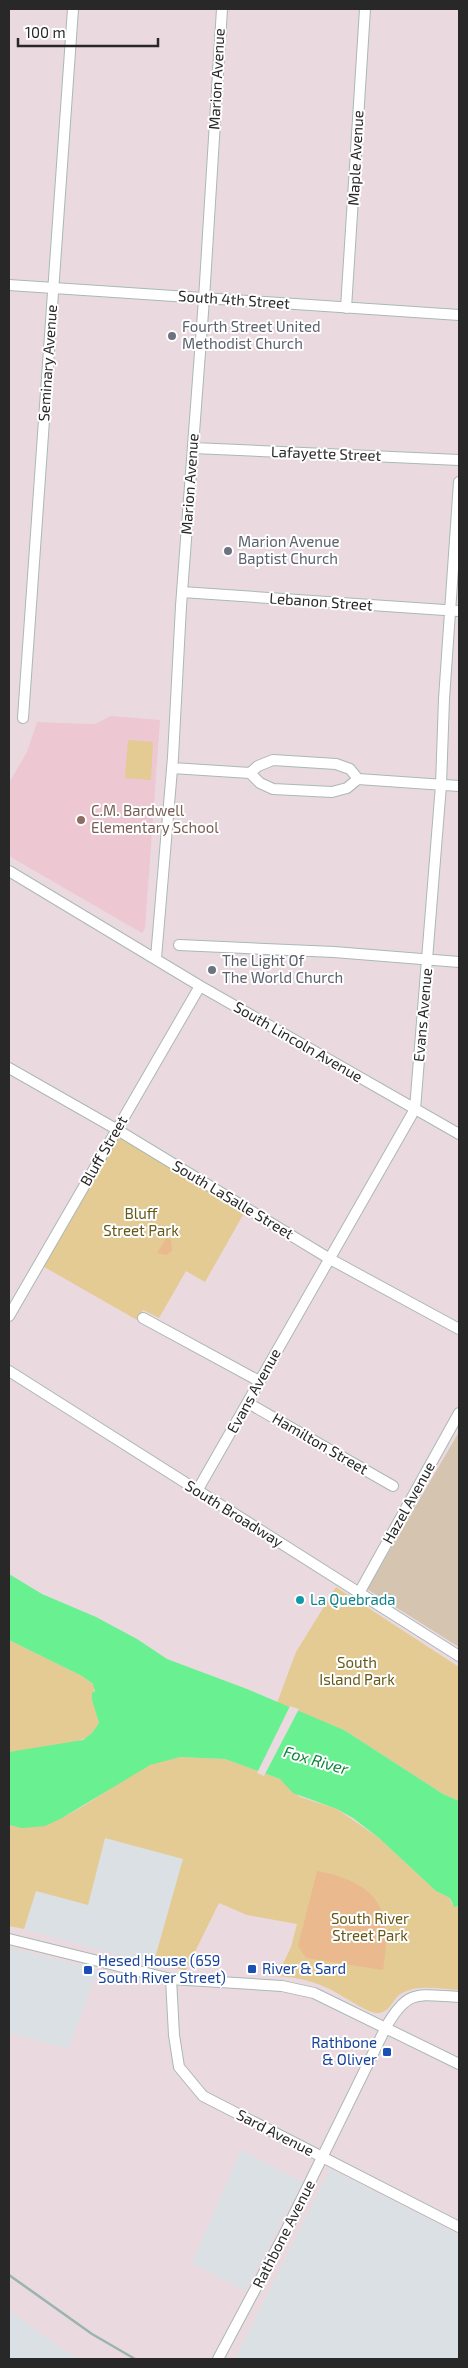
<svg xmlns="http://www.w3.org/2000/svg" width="468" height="2368" viewBox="0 0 468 2368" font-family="'Exo 2',sans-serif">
  <rect width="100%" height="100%" fill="#ebd9e0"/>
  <!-- industrial -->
  <path fill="#dae0e3" d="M105,1838L183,1859L153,1965L24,1929L36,1891L88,1904Z
    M9,1948L98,1970L68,2049L9,2033Z
    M241,2150L302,2182L245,2291L192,2263Z
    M330,2169L459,2235V2359H235Z
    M9,2310L56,2345L80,2359H9Z"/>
  <!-- education -->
  <path fill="#edc7d2" d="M111,716L160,720L145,928L142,933L9,856V783L27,752L37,722L88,724H95Z"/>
  <!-- green -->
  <path fill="#e3cb93" d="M128,740L153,742L151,780L125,778Z
    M116,1129L247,1208L205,1282L186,1271L159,1318L143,1310L137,1320L39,1264Z
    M336,1587L459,1667V1801L443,1794L344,1730L277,1703L296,1652Z
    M9,1640L82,1676L95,1686L92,1700L99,1723C95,1729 91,1736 83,1739C64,1748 30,1750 9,1752Z
    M180,1757L225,1759L280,1779L300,1797L337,1809L379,1838L436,1891L450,1898L451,1903L457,1907L459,1906V1990C442,1989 419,1984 402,1993C392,1998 391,2014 376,2013C365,2012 338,1992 325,1987C310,1980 293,1977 277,1976L291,1947L297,1924L247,1915L219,1903L186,1970L153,1965L183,1859L105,1838L88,1905L36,1891L24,1929L9,1926V1825C58,1838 107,1784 150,1765C159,1761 170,1759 180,1757Z"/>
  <!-- cemetery -->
  <path fill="#d5c4af" d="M459,1432V1647L367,1589Z"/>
  <!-- pitch -->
  <path fill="#ebb98e" d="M167,1237L171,1240L172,1251L166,1255L157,1253Z
    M317,1871C379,1883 393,1909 383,1970L306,1958L298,1946Z"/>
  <!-- water -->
  <path fill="#68f091" d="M9,1574L42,1594L96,1617L137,1639L167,1659L247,1689L344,1730L443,1794L459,1801V1906L454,1907L450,1898L436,1891L379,1838L353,1818L337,1809L293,1793L280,1779L225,1759L180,1757L150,1765L62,1818L45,1826L22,1828L9,1825V1752L83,1740L92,1733L99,1723L92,1700V1693L95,1691L93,1684L82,1676L9,1640Z"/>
  <!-- pier -->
  <path fill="#ebd9e0" d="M290,1706L299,1709L264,1776L257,1773Z"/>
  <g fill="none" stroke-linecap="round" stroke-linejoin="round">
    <!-- minor casing -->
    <g stroke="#a9b9b6" stroke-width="12">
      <path id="minor" d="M9,285L459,315
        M346,308L365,9
        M193,448L459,460
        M182,592L459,611
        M23,718L73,9
        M172,768L250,773L260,783L273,789L332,792L347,788L358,779L459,786
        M250,773L258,766L273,760L336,764L350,769L358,779
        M9,871L200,986L459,1134
        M179,945L334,952L459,962
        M156,958L173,757L181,606L204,299L222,9
        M9,1068L116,1129L330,1259L459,1329
        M9,1316L200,986
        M143,1318L259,1381
        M9,1371L459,1656
        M248,1403L393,1486
        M197,1491L415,1109L441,785L444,699L459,482
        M359,1593L459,1413
        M9,1939L171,1979L282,1986L314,1993L459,2064
        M171,1979L174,2035L179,2067L203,2096L459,2227
        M218,2359L284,2235L386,2027C408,1988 418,1995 459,1997"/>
    </g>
    <!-- minor -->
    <use href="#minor" stroke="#fff" stroke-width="10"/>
    <!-- rail -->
    <path stroke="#9cb3b0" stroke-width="2.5" d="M9,2275L92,2334L135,2359"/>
  </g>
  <!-- markers -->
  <g fill="#6b7280" stroke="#fff" stroke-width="2">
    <circle cx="172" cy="336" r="5"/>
    <circle cx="228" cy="551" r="5"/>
    <circle cx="212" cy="970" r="5"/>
  </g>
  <circle fill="#8d6e63" stroke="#fff" stroke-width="2" cx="81" cy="820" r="5"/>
  <circle fill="#0f9aa8" stroke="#fff" stroke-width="2" cx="300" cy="1600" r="5"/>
  <g fill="#1a4fb4" stroke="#fff" stroke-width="2">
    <rect x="247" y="1964" width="10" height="10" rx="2.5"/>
    <rect x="83" y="1965" width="10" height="10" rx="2.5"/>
    <rect x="382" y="2047" width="10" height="10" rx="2.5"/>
  </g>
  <g text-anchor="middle" stroke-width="4" stroke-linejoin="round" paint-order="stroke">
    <!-- street labels -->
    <g font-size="15" fill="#282828" stroke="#fff">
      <text transform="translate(217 79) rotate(-87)" y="5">Marion Avenue</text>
      <text transform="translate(356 158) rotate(-87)" y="5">Maple Avenue</text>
      <text transform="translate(234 300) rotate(4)" y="5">South 4th Street</text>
      <text transform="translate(48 363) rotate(-86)" y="5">Seminary Avenue</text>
      <text transform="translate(326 454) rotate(2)" y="5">Lafayette Street</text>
      <text transform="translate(190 484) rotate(-86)" y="5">Marion Avenue</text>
      <text transform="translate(321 602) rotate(4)" y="5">Lebanon Street</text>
      <text transform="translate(423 1015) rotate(-85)" y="5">Evans Avenue</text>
      <text transform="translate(298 1042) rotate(30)" y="5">South Lincoln Avenue</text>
      <text transform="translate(104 1151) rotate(-60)" y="5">Bluff Street</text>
      <text transform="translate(233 1200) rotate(31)" y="5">South LaSalle Street</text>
      <text transform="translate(254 1391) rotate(-61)" y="5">Evans Avenue</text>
      <text transform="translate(320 1444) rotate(30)" y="5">Hamilton Street</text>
      <text transform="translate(409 1503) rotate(-61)" y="5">Hazel Avenue</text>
      <text transform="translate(234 1514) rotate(32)" y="5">South Broadway</text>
      <text transform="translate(275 2133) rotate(27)" y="5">Sard Avenue</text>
      <text transform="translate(284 2234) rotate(-63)" y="5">Rathbone Avenue</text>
    </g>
    <!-- worship labels -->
    <g font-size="15" fill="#5b616d" stroke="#fff" text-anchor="start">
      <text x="182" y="332">Fourth Street United<tspan x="182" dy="17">Methodist Church</tspan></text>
      <text x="238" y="547">Marion Avenue<tspan x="238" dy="17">Baptist Church</tspan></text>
      <text x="222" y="966">The Light Of<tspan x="222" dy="17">The World Church</tspan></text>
    </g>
    <!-- education labels -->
    <g font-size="15" fill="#785e54" stroke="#fff" text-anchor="start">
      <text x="91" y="816">C.M. Bardwell<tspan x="91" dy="17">Elementary School</tspan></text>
    </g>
    <!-- park labels -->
    <g font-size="15" fill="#655818" stroke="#fff">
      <text x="141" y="1219">Bluff<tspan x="141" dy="17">Street Park</tspan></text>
      <text x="357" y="1668">South<tspan x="357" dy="17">Island Park</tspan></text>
      <text x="370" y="1924">South River<tspan x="370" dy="17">Street Park</tspan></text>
    </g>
    <!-- culture labels -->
    <g font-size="15" fill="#0d838f" stroke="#fff" text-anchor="start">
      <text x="310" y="1605">La Quebrada</text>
    </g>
    <!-- transit labels -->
    <g font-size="15" fill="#164399" stroke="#fff" text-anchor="start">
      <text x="98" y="1966">Hesed House (659<tspan x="98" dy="17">South River Street)</tspan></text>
      <text x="262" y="1974">River &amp; Sard</text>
      <text x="377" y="2048" text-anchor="end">Rathbone<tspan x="377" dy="17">&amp; Oliver</tspan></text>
    </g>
    <!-- water labels -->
    <g font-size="16" font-style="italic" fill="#0b8539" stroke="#fff">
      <text transform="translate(316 1760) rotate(16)" y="6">Fox River</text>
    </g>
  </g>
  <!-- border -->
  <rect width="468" height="2368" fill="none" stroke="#282828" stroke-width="20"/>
  <!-- scale -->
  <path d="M18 38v8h140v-8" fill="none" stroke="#282828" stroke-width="2.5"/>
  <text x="25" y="38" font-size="15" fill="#282828" stroke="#ffffff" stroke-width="4" paint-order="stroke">100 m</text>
</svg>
